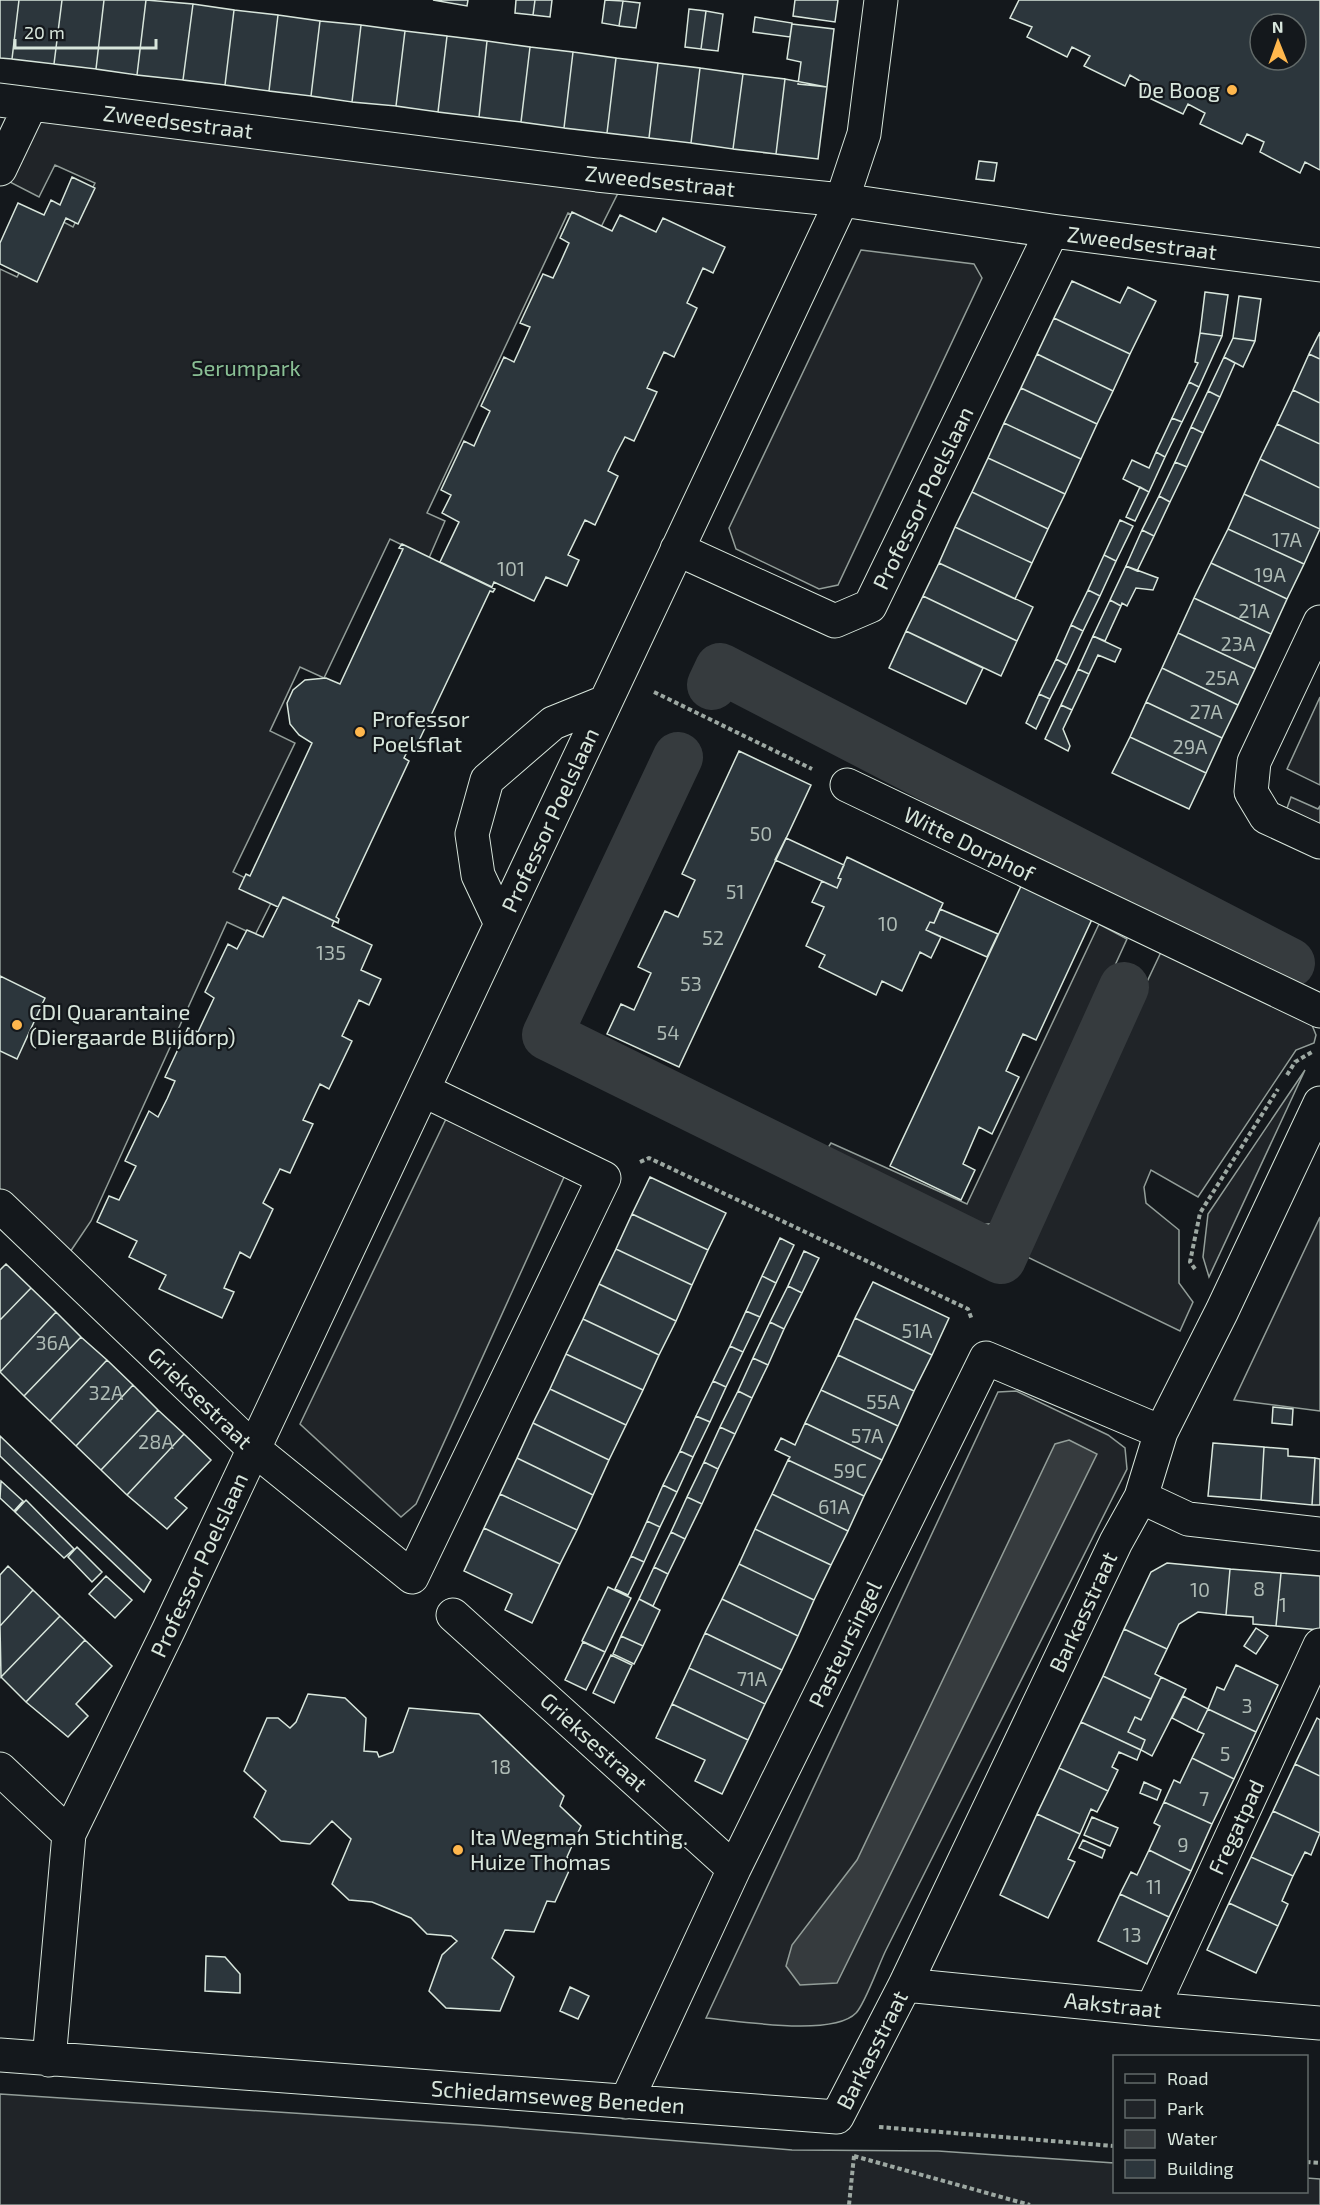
<svg xmlns="http://www.w3.org/2000/svg" width="1320" height="2205" viewBox="0 0 1320 2205" font-family="'Exo 2',sans-serif">
  <rect width="100%" height="100%" fill="#14181c"/>
  <!-- green -->
  <path fill="#202428" stroke="#939e99" stroke-width="1.5" d="M32,115L619,191L601,227L568,213L427,513L445,521L429,558L390,539L324,678L300,667L270,731L295,743L233,872L276,893L255,935L227,922L91,1221L68,1255L0,1192V269L17,277L50,215L73,227L95,183L55,165L39,197L2,178Z
    M861,250L974,264L982,278L838,585L819,589L736,549L729,528Z
    M1320,697V785L1287,769Z
    M1291,797L1318,809L1320,806V828L1286,811Z
    M1099,924L1127,939L997,1223L970,1226L820,1160L831,1143L967,1204Z
    M1162,950L1312,1025L1316,1035L1314,1043L1296,1050L1198,1197L1151,1170L1144,1187L1146,1203L1179,1230V1283L1193,1302L1180,1331L1019,1253Z
    M1305,1070L1209,1277L1203,1257L1208,1214Z
    M457,1096L574,1155L416,1504L401,1517L300,1424Z
    M1320,1217V1411L1234,1400Z
    M1016,1391L1108,1435L1125,1448L1127,1469L886,1950C879,1964 865,2004 856,2013C833,2037 740,2021 706,2018L998,1392Z
    M0,2094L477,2125L792,2150L938,2151L1114,2163V2192H1306L1307,2178L1320,2179V2205H0Z"/>
  <!-- water -->
  <path fill="#363b3e" stroke="#939e99" stroke-width="1.5" d="M1069,1440L1097,1454L837,1983L800,1985L786,1966L792,1945L857,1860L1055,1444Z"/>
  <g fill="none" stroke-linecap="round" stroke-linejoin="round">
    <!-- canal -->
    <path stroke="#363b3e" stroke-width="50" d="M712,685L720,668L1290,963
      M678,757L547,1035L1001,1259L1124,987"/>
  </g>
  <!-- building -->
  <path fill="#2c363c" stroke="#d8e6dc" stroke-width="1.5" fill-rule="evenodd" d="M0,0H19L12,59L0,58Z
    M19,0H62L54,64L12,59Z
    M62,0H104L96,69L54,64Z
    M104,0H146L137,75L96,69Z
    M146,0L193,4L183,80L137,75Z
    M433,0H468L467,6Z
    M516,0H535L533,15L515,13Z
    M535,0H552L550,17L533,15Z
    M605,0L623,1L619,26L602,23Z
    M795,0H838L835,22L793,16Z
    M1019,0H1320V170L1305,162L1300,173L1260,152L1264,142L1247,134L1242,144L1200,124L1205,113L1188,104L1183,114L1143,95L1147,85L1130,75L1125,86L1084,66L1090,56L1072,47L1067,57L1027,37L1032,27L1010,18ZM1260,24H1296V60H1260Z
    M623,1L640,3L636,28L619,26Z
    M193,4L234,10L225,85L183,80Z
    M689,9L706,11L701,49L685,47Z
    M234,10L278,15L269,91L225,85Z
    M706,11L723,14L718,51L701,49Z
    M278,15L320,21L311,96L269,91Z
    M755,17L792,23L790,37L753,32Z
    M320,21L361,25L352,102L311,96Z
    M792,24L834,29L827,87L798,84L801,62L787,59Z
    M361,25L405,31L396,106L352,102Z
    M405,31L447,36L438,112L396,106Z
    M447,36L487,41L479,117L438,112Z
    M487,41L530,47L521,122L479,117Z
    M530,47L573,52L564,128L521,122Z
    M573,52L616,58L607,133L564,128Z
    M616,58L658,63L649,138L607,133Z
    M658,63L700,68L691,143L649,138Z
    M700,68L743,74L733,149L691,143Z
    M743,74L785,79L776,154L733,149Z
    M785,79L827,87L818,159L776,154Z
    M979,161L997,163L994,181L976,179Z
    M72,177L95,188L78,224L66,218L37,282L0,264V243L18,203L44,215L51,200L60,205Z
    M572,212L612,231L620,215L656,232L663,218L725,247L713,273L703,268L687,303L697,308L674,357L664,352L647,388L657,392L634,441L625,437L616,454L608,471L618,476L595,525L585,520L568,555L579,560L567,586L546,577L534,601L494,582L492,587L440,562L459,522L442,513L451,495L441,490L464,441L474,446L482,428L490,411L481,406L504,357L514,362L530,327L520,323L543,274L553,278L561,261L569,243L560,238Z
    M1072,281L1120,303L1128,287L1156,301L1130,354L1054,318Z
    M1205,292L1228,295L1222,336L1200,333Z
    M1239,296L1261,299L1255,341L1233,338Z
    M1054,318L1130,354L1113,391L1037,354Z
    M1320,332V359L1309,354Z
    M1200,333L1222,336L1199,387L1189,382L1198,363L1195,362Z
    M1233,338L1255,341L1243,367L1224,357Z
    M1037,354L1113,391L1097,424L1021,388Z
    M1309,354L1320,359V403L1293,390Z
    M1224,357L1235,363L1220,397L1208,391Z
    M1189,382L1199,387L1182,422L1172,418Z
    M1021,388L1097,424L1081,459L1004,423Z
    M1293,390L1320,403V444L1277,424Z
    M1208,391L1220,397L1203,433L1191,427Z
    M1172,418L1182,422L1165,457L1156,452Z
    M1004,423L1081,459L1065,494L988,458Z
    M1277,424L1320,444V488L1260,459Z
    M1191,427L1203,433L1187,467L1175,462Z
    M1156,452L1165,457L1149,492L1123,479L1132,460L1149,468Z
    M988,458L1065,494L1048,529L972,492Z
    M1260,459L1320,488V529L1244,494Z
    M1175,462L1187,467L1170,502L1159,496Z
    M1140,487L1149,492L1135,521L1126,517Z
    M972,492L1048,529L1032,563L955,527Z
    M1244,494L1320,529L1304,564L1228,529Z
    M1159,496L1170,502L1154,536L1142,530Z
    M1120,520L1133,526L1116,561L1104,555Z
    M955,527L1032,563L1015,599L939,563Z
    M1228,529L1304,564L1287,599L1211,563Z
    M1142,530L1154,536L1137,571L1126,566Z
    M402,544L495,589L493,592L490,591L416,747L411,744L404,758L409,761L336,917L339,919L338,923L283,897L278,907L239,889L246,874L250,876L312,743L299,735L290,724L287,703L293,690L305,680L326,678L340,684L403,549L399,548Z
    M1104,555L1116,561L1100,596L1088,590Z
    M939,563L1033,607L1017,641L923,596Z
    M1211,563L1287,599L1271,634L1194,598Z
    M1126,566L1158,578L1153,590L1136,588L1127,606L1122,603L1121,606L1110,600Z
    M1088,590L1100,596L1083,631L1071,625Z
    M923,596L1017,641L1001,676L906,631Z
    M1194,598L1271,634L1255,669L1178,633Z
    M1110,600L1121,606L1105,641L1093,636Z
    M1071,625L1083,631L1067,665L1056,659Z
    M906,631L983,668L966,704L889,668Z
    M1178,633L1255,669L1238,705L1162,668Z
    M1093,636L1121,649L1115,662L1098,655L1089,674L1078,669Z
    M1056,659L1067,665L1050,699L1039,694Z
    M1162,668L1238,705L1222,738L1146,702Z
    M1078,669L1089,674L1072,710L1061,705Z
    M1039,694L1050,699L1036,729L1026,723Z
    M1146,702L1222,738L1206,773L1130,737Z
    M1061,705L1072,710L1063,729L1070,746L1068,751L1045,739Z
    M1130,737L1206,773L1189,809L1112,773Z
    M739,751L811,785L679,1067L607,1034L621,1004L634,1010L651,973L638,967L665,911L678,917L695,880L682,874Z
    M786,838L844,865L838,878L841,879L837,888L775,860Z
    M847,857L943,903L934,923L930,922L926,930L941,937L931,958L920,952L902,991L882,981L876,995L819,967L825,955L806,946L824,907L812,902L822,881L837,888L841,879L838,878Z
    M1022,884L1093,917L1036,1040L1023,1034L1006,1071L1019,1077L992,1134L979,1127L963,1164L975,1170L961,1200L890,1166Z
    M283,897L334,921L332,926L372,945L361,970L381,979L369,1005L359,1000L342,1036L352,1041L329,1089L320,1084L303,1120L313,1124L290,1173L280,1169L263,1203L273,1209L250,1258L240,1252L224,1288L234,1292L222,1318L159,1289L166,1275L129,1257L137,1241L97,1222L109,1196L119,1200L136,1166L125,1161L149,1111L158,1117L167,1099L175,1081L165,1077L188,1028L198,1032L214,998L205,992L228,944L237,949L247,930L263,937Z
    M940,909L998,934L987,957L926,930L930,922L934,923Z
    M0,976L45,998L17,1059L0,1051Z
    M650,1177L726,1213L708,1250L632,1214Z
    M632,1214L708,1250L692,1285L616,1249Z
    M780,1238L794,1245L776,1283L762,1276Z
    M616,1249L692,1285L676,1321L599,1284Z
    M804,1251L819,1258L802,1293L788,1286Z
    M6,1264L31,1288L0,1320V1270Z
    M762,1276L776,1283L760,1317L746,1311Z
    M873,1282L949,1318L932,1355L855,1318Z
    M599,1284L676,1321L659,1355L583,1319Z
    M788,1286L802,1293L784,1329L770,1322Z
    M31,1288L56,1312L0,1372V1320Z
    M746,1311L760,1317L743,1352L730,1346Z
    M56,1312L81,1337L24,1396L0,1372Z
    M855,1318L932,1355L914,1391L838,1355Z
    M583,1319L659,1355L643,1390L566,1354Z
    M770,1322L784,1329L768,1365L753,1358Z
    M81,1337L107,1360L50,1421L24,1396Z
    M730,1346L743,1352L726,1387L713,1381Z
    M566,1354L643,1390L626,1425L550,1389Z
    M838,1355L914,1391L898,1426L821,1390Z
    M753,1358L768,1365L752,1398L738,1391Z
    M107,1360L133,1385L76,1446L50,1421Z
    M713,1381L726,1387L710,1422L696,1416Z
    M133,1385L158,1410L101,1470L76,1446Z
    M550,1389L626,1425L609,1460L533,1423Z
    M821,1390L898,1426L882,1460L805,1423Z
    M738,1391L752,1398L735,1434L720,1427Z
    M1273,1407L1293,1409L1292,1425L1272,1423Z
    M158,1410L184,1434L127,1495L101,1470Z
    M696,1416L710,1422L693,1457L680,1451Z
    M533,1423L609,1460L593,1495L517,1458Z
    M805,1423L882,1460L864,1496L788,1460L790,1457L775,1450L781,1438L795,1445Z
    M720,1427L735,1434L718,1469L704,1462Z
    M184,1434L211,1460L175,1498L187,1508L167,1529L127,1495Z
    M0,1436L151,1580L144,1592L0,1456Z
    M1213,1443L1264,1447L1261,1500L1208,1496Z
    M1264,1447L1288,1449V1456L1315,1458L1312,1505L1261,1500Z
    M680,1451L693,1457L677,1492L663,1485Z
    M517,1458L593,1495L577,1530L500,1494Z
    M1315,1458L1320,1459V1505H1312Z
    M788,1460L864,1496L848,1531L772,1494Z
    M704,1462L718,1469L702,1504L687,1497Z
    M1,1481L23,1501L14,1511L0,1498Z
    M663,1485L677,1492L660,1527L647,1521Z
    M500,1494L577,1530L560,1564L484,1528Z
    M772,1494L848,1531L831,1565L755,1529Z
    M687,1497L702,1504L685,1539L671,1532Z
    M26,1500L74,1549L64,1558L15,1512Z
    M647,1521L660,1527L644,1562L631,1556Z
    M484,1528L560,1564L532,1623L505,1610L512,1594L464,1571Z
    M755,1529L831,1565L814,1600L739,1564Z
    M671,1532L685,1539L668,1574L654,1567Z
    M77,1547L102,1572L92,1582L68,1557Z
    M631,1556L644,1562L628,1595L615,1589Z
    M1167,1563L1230,1569L1226,1615L1198,1612L1179,1624L1167,1649L1124,1629L1151,1572Z
    M739,1564L814,1600L798,1636L722,1599Z
    M8,1566L33,1590L0,1626V1575Z
    M654,1567L668,1574L653,1606L639,1599Z
    M1230,1569L1281,1573L1276,1626L1253,1624V1617L1226,1615Z
    M1281,1573L1320,1576V1630L1276,1626Z
    M106,1576L132,1600L115,1618L89,1594Z
    M608,1587L631,1598L605,1652L582,1641Z
    M33,1590L60,1616L1,1677L0,1626Z
    M639,1599L660,1610L643,1646L621,1636Z
    M722,1599L798,1636L782,1670L705,1633Z
    M60,1616L85,1640L26,1702L1,1677Z
    M1256,1628L1268,1636L1256,1654L1244,1646Z
    M1124,1629L1167,1649L1155,1674L1161,1677L1151,1699L1103,1676Z
    M705,1633L782,1670L765,1704L689,1668Z
    M621,1636L643,1646L634,1664L613,1654Z
    M85,1640L112,1666L76,1704L88,1716L68,1737L26,1702Z
    M583,1642L605,1652L586,1690L565,1680Z
    M611,1655L632,1665L614,1703L593,1693Z
    M1236,1665L1278,1685L1256,1732L1208,1709L1217,1687L1224,1690Z
    M689,1668L765,1704L748,1740L672,1704Z
    M1103,1676L1151,1699L1141,1720L1135,1717L1128,1732L1145,1740L1141,1750L1081,1722Z
    M1161,1677L1186,1689L1152,1756L1141,1750L1145,1740L1128,1732L1135,1717L1141,1720Z
    M308,1694L345,1698L366,1718L364,1751L377,1752L379,1757L393,1752L409,1708L479,1714L564,1796L560,1806L581,1826L567,1857L573,1862L555,1902L547,1901L534,1932L505,1930L492,1958L514,1977L500,2011L446,2008L429,1991L442,1955L457,1941L451,1936L427,1934L411,1918L372,1902L349,1900L332,1884L351,1839L332,1821L310,1844L281,1841L254,1817L266,1791L244,1771L267,1718H278L290,1728L296,1722Z
    M1183,1696L1208,1709L1197,1731L1172,1718Z
    M672,1704L748,1740L722,1794L695,1781L705,1760L656,1738Z
    M1208,1709L1256,1732L1234,1779L1192,1758L1204,1734L1197,1731Z
    M1317,1718L1320,1720V1776L1295,1764Z
    M1081,1722L1141,1750L1137,1760L1119,1752L1112,1767L1118,1770L1108,1791L1059,1768Z
    M1192,1758L1234,1779L1212,1824L1164,1802L1174,1780L1180,1783Z
    M1295,1764L1320,1776V1833L1273,1811Z
    M1059,1768L1108,1791L1097,1812L1091,1809L1080,1834L1037,1814Z
    M1144,1782L1161,1790L1157,1800L1140,1793Z
    M1164,1802L1212,1824L1191,1871L1149,1850L1160,1826L1154,1823Z
    M1273,1811L1320,1833L1311,1855L1305,1852L1293,1876L1251,1857Z
    M1037,1814L1080,1834L1068,1859L1075,1862L1048,1918L1000,1895Z
    M1092,1817L1118,1828L1110,1846L1084,1835Z
    M1083,1840L1105,1850L1102,1858L1079,1848Z
    M1149,1850L1191,1871L1169,1917L1120,1894L1131,1872L1137,1875Z
    M1251,1857L1293,1876L1282,1901L1288,1904L1278,1926L1229,1903Z
    M1120,1894L1169,1917L1147,1964L1098,1941Z
    M1229,1903L1278,1926L1256,1973L1207,1950Z
    M206,1956L225,1957L240,1974V1993L205,1991Z
    M570,1987L589,1996L578,2019L560,2011Z"/>
  <g fill="none" stroke-linecap="round" stroke-linejoin="round">
    <!-- minor casing -->
    <g stroke="#d8e6dc" stroke-width="35">
      <path id="minor" d="M0,100L597,175L842,200L1052,231L1320,265
        M0,169L31,104
        M677,549L835,621L870,606L1052,231
        M1320,622L1254,762L1251,792L1266,817L1320,842
        M847,785L1320,1011
        M501,924L478,875L472,834L487,780L553,723L605,702
        M0,1206L254,1449L412,1577L604,1178L423,1090
        M1141,1497L1188,1519L1320,1534
        M453,1615L734,1869
        M0,1769L69,1834
        M905,1985L1152,2009L1320,2023
        M1152,2009L1320,1645
        M0,2055L837,2117L905,1985L1116,1542L1141,1497L1161,1432L1222,1311L1320,1103
        M49,2060L69,1834L169,1629L842,200L864,134L881,0
        M626,2102L734,1869L986,1358L1161,1432"/>
    </g>
    <!-- path -->
    <path stroke="#9da8a2" stroke-width="4" stroke-dasharray="4.5 3" stroke-linecap="butt" d="M654,692L812,769
      M1287,1075L1295,1062L1312,1052
      M640,1162L649,1158L968,1309L972,1320
      M1195,1269L1190,1262L1200,1213L1278,1089
      M879,2127L1114,2146
      M854,2156L1030,2205
      M1306,2162L1320,2163
      M849,2205L854,2156"/>
    <!-- minor -->
    <use href="#minor" stroke="#14181c" stroke-width="33"/>
  </g>
  <!-- markers -->
  <g fill="#ffb74d" stroke="#14181c" stroke-width="2">
    <circle cx="1232" cy="90" r="6"/>
    <circle cx="360" cy="732" r="6"/>
    <circle cx="17" cy="1025" r="6"/>
    <circle cx="458" cy="1850" r="6"/>
  </g>
  <g text-anchor="middle" stroke-width="4.5" stroke-linejoin="round" paint-order="stroke">
    <!-- number labels -->
    <g font-size="20" fill="#adbab4">
      <text x="1287" y="547">17A</text>
      <text x="511" y="576">101</text>
      <text x="1270" y="582">19A</text>
      <text x="1254" y="618">21A</text>
      <text x="1238" y="651">23A</text>
      <text x="1222" y="685">25A</text>
      <text x="1206" y="719">27A</text>
      <text x="1190" y="754">29A</text>
      <text x="761" y="841">50</text>
      <text x="735" y="899">51</text>
      <text x="888" y="931">10</text>
      <text x="713" y="945">52</text>
      <text x="331" y="960">135</text>
      <text x="691" y="991">53</text>
      <text x="668" y="1040">54</text>
      <text x="917" y="1338">51A</text>
      <text x="53" y="1350">36A</text>
      <text x="106" y="1400">32A</text>
      <text x="883" y="1409">55A</text>
      <text x="867" y="1443">57A</text>
      <text x="156" y="1449">28A</text>
      <text x="850" y="1478">59C</text>
      <text x="834" y="1514">61A</text>
      <text x="1259" y="1596">8</text>
      <text x="1200" y="1597">10</text>
      <text x="1283" y="1612">1</text>
      <text x="752" y="1686">71A</text>
      <text x="1247" y="1713">3</text>
      <text x="1225" y="1761">5</text>
      <text x="501" y="1774">18</text>
      <text x="1204" y="1806">7</text>
      <text x="1183" y="1852">9</text>
      <text x="1154" y="1894">11</text>
      <text x="1132" y="1942">13</text>
    </g>
    <!-- poi labels -->
    <g font-size="22" fill="#d8e6dc" stroke="#14181c" text-anchor="start">
      <text x="1220" y="98" text-anchor="end">De Boog</text>
      <text x="372" y="727">Professor<tspan x="372" dy="25">Poelsflat</tspan></text>
      <text x="29" y="1020">CDI Quarantaine<tspan x="29" dy="25">(Diergaarde Blijdorp)</tspan></text>
      <text x="470" y="1845">Ita Wegman Stichting.<tspan x="470" dy="25">Huize Thomas</tspan></text>
    </g>
    <!-- street labels -->
    <g font-size="22" fill="#d8e6dc" stroke="#14181c">
      <text transform="translate(178 122) rotate(7)" y="8">Zweedsestraat</text>
      <text transform="translate(660 181) rotate(6)" y="8">Zweedsestraat</text>
      <text transform="translate(1142 243) rotate(7)" y="8">Zweedsestraat</text>
      <text transform="translate(923 498) rotate(-64)" y="8">Professor Poelslaan</text>
      <text transform="translate(550 820) rotate(-65)" y="8">Professor Poelslaan</text>
      <text transform="translate(969 844) rotate(26)" y="8">Witte Dorphof</text>
      <text transform="translate(200 1398) rotate(44)" y="8">Grieksestraat</text>
      <text transform="translate(199 1565) rotate(-65)" y="8">Professor Poelslaan</text>
      <text transform="translate(1083 1612) rotate(-65)" y="8">Barkasstraat</text>
      <text transform="translate(845 1644) rotate(-64)" y="8">Pasteursingel</text>
      <text transform="translate(594 1742) rotate(42)" y="8">Grieksestraat</text>
      <text transform="translate(1236 1827) rotate(-65)" y="8">Fregatpad</text>
      <text transform="translate(1113 2005) rotate(6)" y="8">Aakstraat</text>
      <text transform="translate(872 2050) rotate(-63)" y="8">Barkasstraat</text>
      <text transform="translate(558 2097) rotate(4)" y="8">Schiedamseweg Beneden</text>
    </g>
    <!-- park labels -->
    <g font-size="22" fill="#8ac095" stroke="#14181c">
      <text x="246" y="376">Serumpark</text>
    </g>
  </g>
  <!-- legend -->
  <rect x="1113" y="2055" width="195" height="138" fill="#14181c" stroke="#626a69" stroke-width="1.5"/>
  <rect x="1125" y="2074" width="30" height="9" fill="#14181c" stroke="#626a69" stroke-width="1.5"/>
  <text x="1167" y="2085" font-size="18" fill="#d8e6dc">Road</text>
  <rect x="1125" y="2100" width="30" height="18" fill="#202428" stroke="#626a69" stroke-width="1.5"/>
  <text x="1167" y="2115" font-size="18" fill="#d8e6dc">Park</text>
  <rect x="1125" y="2130" width="30" height="18" fill="#363b3e" stroke="#626a69" stroke-width="1.5"/>
  <text x="1167" y="2145" font-size="18" fill="#d8e6dc">Water</text>
  <rect x="1125" y="2160" width="30" height="18" fill="#2c363c" stroke="#626a69" stroke-width="1.5"/>
  <text x="1167" y="2175" font-size="18" fill="#d8e6dc">Building</text>
  <!-- north arrow -->
  <g transform="translate(1278 42) rotate(359)"><circle r="28" fill="#14181c" stroke="#626a69" stroke-width="1.5"/>
  <path d="M0-4.5L10 22L0 15L-10 22Z" fill="#ffb74d"/>
  <text y="-9" font-size="16" font-weight="bold" text-anchor="middle" fill="#d8e6dc">N</text>
  </g>
  <!-- scale -->
  <path d="M15 39v9h141v-9" fill="none" stroke="#d8e6dc" stroke-width="3"/>
  <text x="24" y="39" font-size="18" fill="#d8e6dc" stroke="#14181c" stroke-width="4.5" paint-order="stroke">20 m</text>
</svg>
